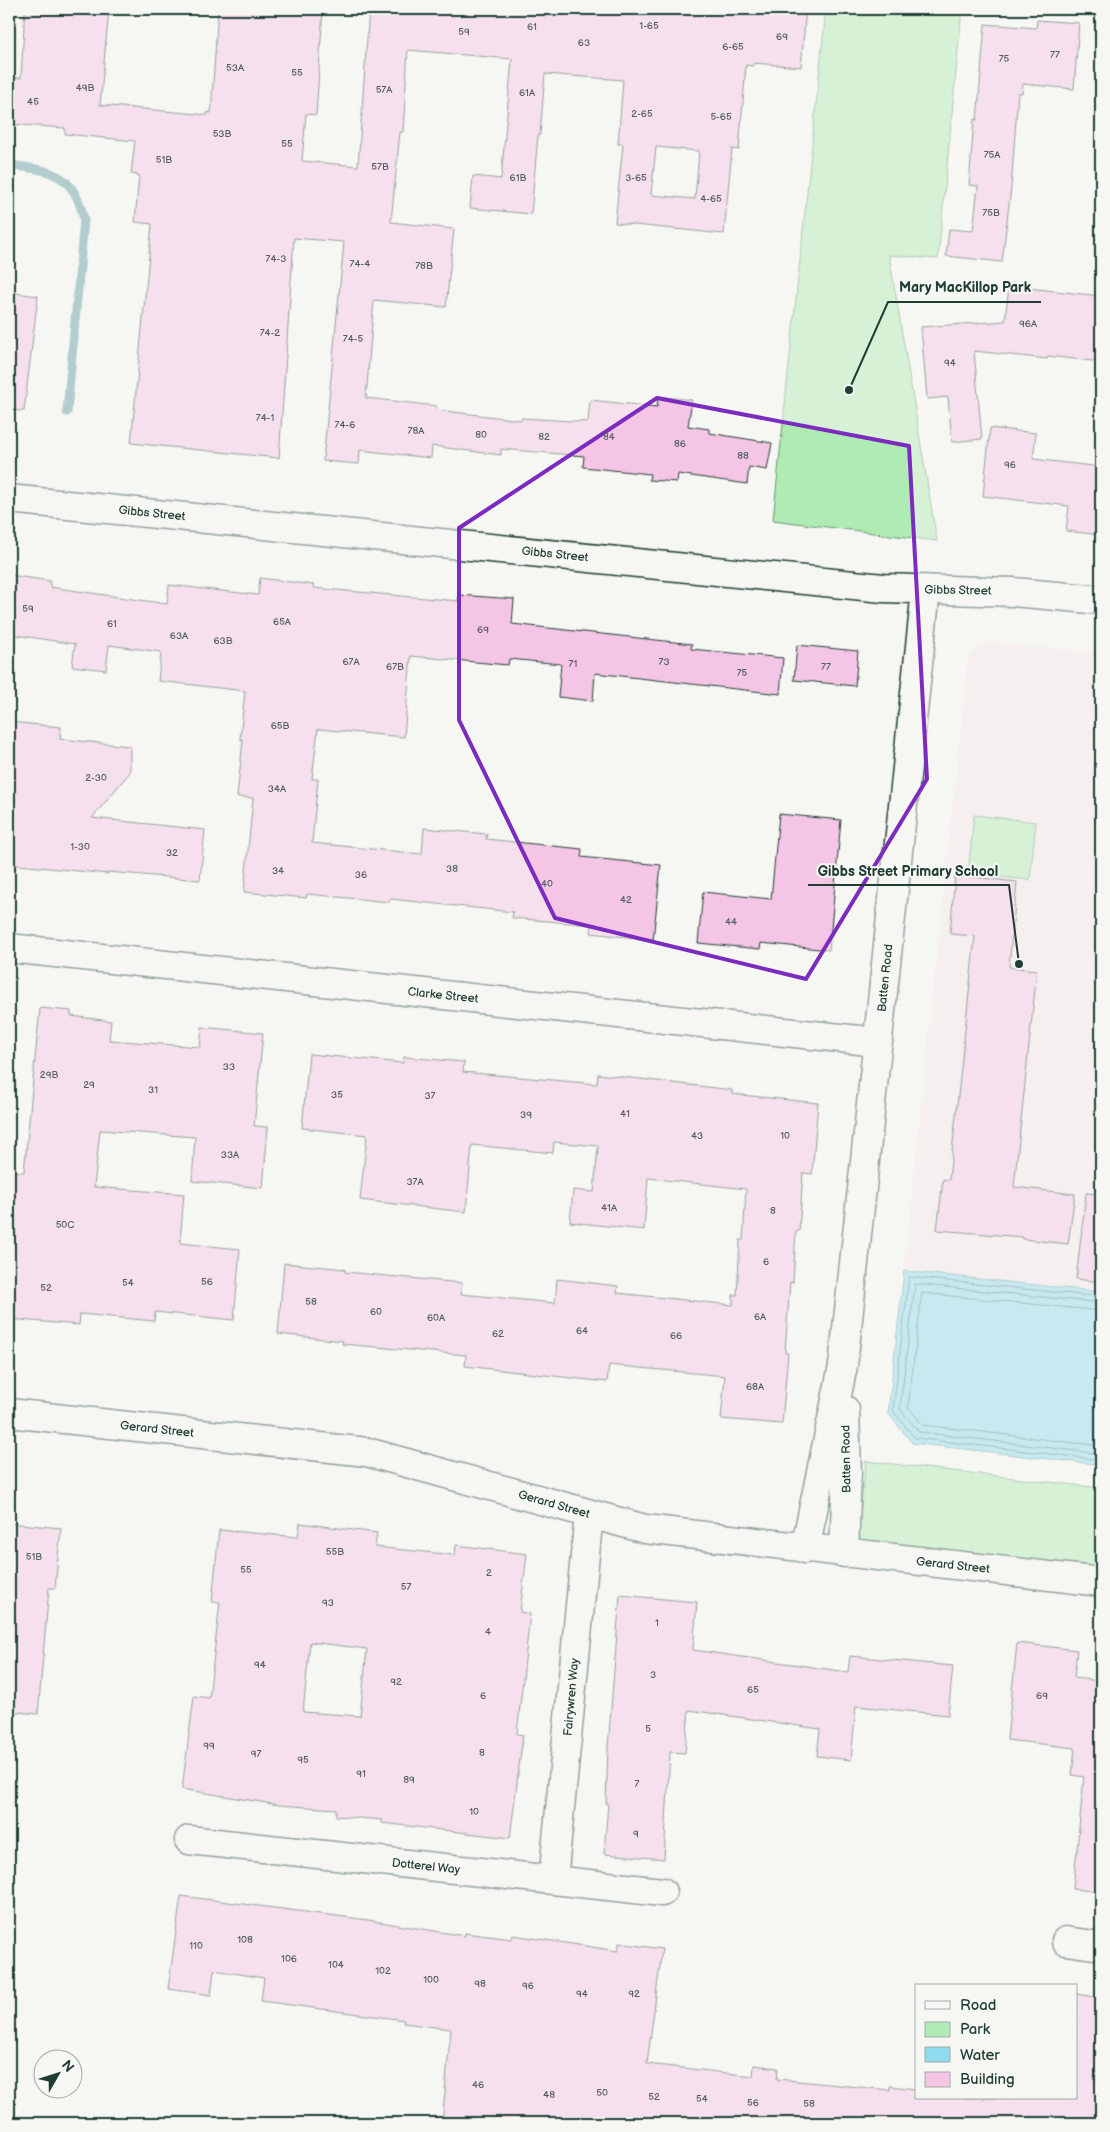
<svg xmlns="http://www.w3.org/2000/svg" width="1110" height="2132" viewBox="0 0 1110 2132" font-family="'Balsamiq Sans',sans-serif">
  <rect width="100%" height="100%" fill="#f6f6f2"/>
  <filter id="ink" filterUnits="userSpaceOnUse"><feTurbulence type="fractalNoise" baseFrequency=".02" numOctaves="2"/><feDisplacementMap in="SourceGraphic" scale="10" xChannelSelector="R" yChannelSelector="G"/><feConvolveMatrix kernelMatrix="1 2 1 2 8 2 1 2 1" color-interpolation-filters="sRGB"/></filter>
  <g filter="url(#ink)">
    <!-- built -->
    <path fill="#f6e7ee" d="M987,642L1101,653V1292L904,1271L968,656Z"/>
    <!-- green -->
    <path fill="#afecb3" stroke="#679474" d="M826,9H962L938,259L889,255L937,541L773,520Z
      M974,815L1036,822L1030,880L968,874Z
      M866,1461L1101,1488V1569L857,1541Z"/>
    <!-- water -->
    <path fill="#8edbed" stroke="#629ca3" d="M904,1271L1101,1292V1465L912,1443L888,1413Z"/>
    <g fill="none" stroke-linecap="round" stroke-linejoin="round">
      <!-- shore -->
      <path stroke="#4b7c7e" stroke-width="1" d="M1101,1297L909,1277L893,1411L915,1438L1101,1460
        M1101,1303L915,1284L900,1409L919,1432L1101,1454
        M1101,1311L922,1293L908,1407L923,1425L1101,1446"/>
      <!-- stream -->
      <path stroke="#629ca3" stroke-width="9" d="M9,165C51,170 75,173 84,220L67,412"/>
    </g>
    <!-- building -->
    <path fill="#f5c5e6" stroke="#1f3d34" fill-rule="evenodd" d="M25,9H109L100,105L208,115V112L211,113L218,9H323L316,115L306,114L302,161L358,166L369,9H806L801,67L754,63L753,66L746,65L739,150L732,149L724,234L615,223L623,144H618L623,80L545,74L540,135H538L531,214L470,208L473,176L501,179L512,59L408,50L403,132H400L391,222L454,229L446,307L374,300L366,398L437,406L436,410L521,420V418L588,422L590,400L657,407L658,396L692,400L688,426L709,429V433L772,443L767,470L749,467L747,484L678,474L677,482L649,480L650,474L583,467L584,456L501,449V455L432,446L431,458L360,450L359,464L323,461L344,242L294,238L279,458L131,443L152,224L135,222L139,175L131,174L135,141L65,134V128L9,124V77L21,78ZM656,147L699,151L695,199L651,195Z
      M1037,20L1079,23L1074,89L1023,84L1022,93H1018L1011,188L1002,262L946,256L949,229L973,231L978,186L969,185L974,119L977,120L985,24L1036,28Z
      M1009,286L1101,296V362L1048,356L1047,359L974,351L982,439L952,442L948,397L927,399L921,327L1005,321Z
      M9,292L38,296L24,411L9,410Z
      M990,428L1036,433L1033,459L1101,467V535L1066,531L1069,506L983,496Z
      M9,575L50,581V587L167,604L169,585L258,595L260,578L314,585V588L458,601V595L514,599L512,624L692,644L691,649L783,658L780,694L595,673L593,701L558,697L561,664L509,659L508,665L411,656L404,737L318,729L312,779H318L312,843L422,854L424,828L487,834L486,839L582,849L581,857L661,865L653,940L591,933L592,925L512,918L513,912L390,899L389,902L307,894L306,898L244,892L253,798L237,797L243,740L240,739L245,691L158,681L161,652L109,645L106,670L72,666L75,644L9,634Z
      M797,645L858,651L855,686L794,680Z
      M9,722L61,727L60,739L130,746V772L92,818L205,830L200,880L108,872V874L9,864Z
      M779,814L841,820L829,950L761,943L760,949L698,943L703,892L771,899Z
      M955,875L1017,882L1009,967L1037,970L1014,1187L1075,1194L1068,1244L1023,1239V1237L937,1230L943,1179L949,1180L975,936L950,934Z
      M40,1008L71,1011V1016L111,1021L109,1040L200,1047L202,1027L263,1033L254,1126L268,1127L263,1188L192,1181L195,1137L100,1130L94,1187L184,1194L180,1243L240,1249L234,1320L155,1312L154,1321L80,1314L79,1325L9,1319L13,1243H9V1171L24,1172Z
      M309,1054L403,1063L404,1057L464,1062L463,1072L597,1084L598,1074L732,1090V1094L818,1103L812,1174L803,1173L799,1231H796L793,1283L790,1282L785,1353H788L782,1424L721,1419L725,1376L609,1365L607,1382L465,1366L466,1355L342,1344L343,1341L278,1334L284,1263L345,1269V1272L462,1283L461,1294L555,1303L557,1279L618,1286L617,1293L733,1305V1295H737L740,1240H743L746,1189L648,1178L644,1230L570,1222L573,1190L594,1192L598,1146L554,1142L553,1153L472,1145L466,1212L360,1200L367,1135L302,1128Z
      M1086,1193L1101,1194V1282L1076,1279Z
      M9,1523L61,1528L55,1588H49L38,1714L9,1711Z
      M300,1523L377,1533L375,1547L455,1555L456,1545L527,1554L520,1612L530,1614L517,1734L523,1735L510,1838L382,1823V1820L336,1816V1809L279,1805L182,1789L194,1696L209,1698L220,1602H212L219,1530L298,1537ZM310,1642L367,1649L360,1716L303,1712Z
      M620,1595L697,1602L693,1650L848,1672L850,1656L953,1666L948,1715L856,1706L851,1760L817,1756L820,1729L689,1710L685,1753L670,1752L664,1859L604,1854L608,1803H606L608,1747Z
      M1017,1643L1077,1650L1074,1678L1101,1681V1892L1073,1889L1084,1777L1072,1775L1075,1748L1007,1740Z
      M181,1896L368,1920L465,1936V1933L512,1939L513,1935L618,1951L619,1943L662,1949L647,2064L753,2076L754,2065L778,2068L777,2079L890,2090V2086L916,2089V2098H1076V1994L1101,1998V2051L1097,2123H442L451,2029L403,2023L404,2020L261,2001L264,1978L214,1970L211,1995L168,1989Z"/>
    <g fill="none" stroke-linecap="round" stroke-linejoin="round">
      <!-- minor casing -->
      <g stroke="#1f3d34" stroke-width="31">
        <path id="minor" d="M9,499L883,588L1013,592L1101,600
          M9,948L878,1042
          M805,1549L843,1366L926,590
          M844,1553L847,1472L845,1410
          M189,1840L662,1892
          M553,1880L589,1514
          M1066,1941L1101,1946"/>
      </g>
      <!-- tertiary casing -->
      <g stroke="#1f3d34" stroke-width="31">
        <path id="tertiary" d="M9,1413L367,1452L645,1529L1101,1582"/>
      </g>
      <!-- minor -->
      <use href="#minor" stroke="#f6f6f2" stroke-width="28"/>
      <!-- tertiary -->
      <use href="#tertiary" stroke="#f6f6f2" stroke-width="28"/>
    </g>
  </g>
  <!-- marked area -->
  <path d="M0 0H1110V2132H0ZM657,398L909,446L927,779L806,979L555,918L459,720V528Z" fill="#f6f6f2" fill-opacity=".55" fill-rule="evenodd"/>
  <path fill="none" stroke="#7b2cbf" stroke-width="4" stroke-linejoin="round" d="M657,398L909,446L927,779L806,979L555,918L459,720V528Z"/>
  <g text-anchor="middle" stroke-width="4" stroke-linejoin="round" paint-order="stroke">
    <!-- number labels -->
    <g font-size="10" fill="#545f60">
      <text x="649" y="29">1-65</text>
      <text x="532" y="30">61</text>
      <text x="464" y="35">59</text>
      <text x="782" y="40">69</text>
      <text x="584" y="46">63</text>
      <text x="733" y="50">6-65</text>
      <text x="1055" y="58">77</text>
      <text x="1004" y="62">75</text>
      <text x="235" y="71">53A</text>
      <text x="297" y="76">55</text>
      <text x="85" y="91">49B</text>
      <text x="384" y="93">57A</text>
      <text x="527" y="96">61A</text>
      <text x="33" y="105">45</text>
      <text x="642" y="117">2-65</text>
      <text x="721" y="120">5-65</text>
      <text x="222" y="137">53B</text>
      <text x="287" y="147">55</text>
      <text x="992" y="158">75A</text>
      <text x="164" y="163">51B</text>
      <text x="380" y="170">57B</text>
      <text x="518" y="181">61B</text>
      <text x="636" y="181">3-65</text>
      <text x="711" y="202">4-65</text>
      <text x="991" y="216">75B</text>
      <text x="276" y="262">74-3</text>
      <text x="360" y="267">74-4</text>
      <text x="424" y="269">78B</text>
      <text x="1028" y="327">96A</text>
      <text x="270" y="336">74-2</text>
      <text x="353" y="342">74-5</text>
      <text x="950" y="366">94</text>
      <text x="265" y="421">74-1</text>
      <text x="345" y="428">74-6</text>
      <text x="416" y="434">78A</text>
      <text x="481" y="438">80</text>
      <text x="544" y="440">82</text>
      <text x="609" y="440">84</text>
      <text x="680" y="447">86</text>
      <text x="743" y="459">88</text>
      <text x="1010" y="468">96</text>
      <text x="28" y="612">59</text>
      <text x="282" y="625">65A</text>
      <text x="112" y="627">61</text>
      <text x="483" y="633">69</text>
      <text x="179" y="639">63A</text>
      <text x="223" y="644">63B</text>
      <text x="351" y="665">67A</text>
      <text x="664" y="665">73</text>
      <text x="573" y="667">71</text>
      <text x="395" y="670">67B</text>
      <text x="826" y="670">77</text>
      <text x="742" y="676">75</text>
      <text x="280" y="729">65B</text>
      <text x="96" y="781">2-30</text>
      <text x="277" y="792">34A</text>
      <text x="80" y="850">1-30</text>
      <text x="172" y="856">32</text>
      <text x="452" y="872">38</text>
      <text x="278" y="874">34</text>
      <text x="361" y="878">36</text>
      <text x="547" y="887">40</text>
      <text x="626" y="903">42</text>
      <text x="731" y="925">44</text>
      <text x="229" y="1070">33</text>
      <text x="49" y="1078">29B</text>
      <text x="89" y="1088">29</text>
      <text x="153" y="1093">31</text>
      <text x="337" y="1098">35</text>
      <text x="430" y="1099">37</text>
      <text x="625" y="1117">41</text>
      <text x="526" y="1118">39</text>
      <text x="697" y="1139">43</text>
      <text x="785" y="1139">10</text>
      <text x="230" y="1158">33A</text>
      <text x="415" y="1185">37A</text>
      <text x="609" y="1211">41A</text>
      <text x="773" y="1214">8</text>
      <text x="65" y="1228">50C</text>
      <text x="766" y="1265">6</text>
      <text x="207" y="1285">56</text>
      <text x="128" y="1286">54</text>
      <text x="46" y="1291">52</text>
      <text x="311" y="1305">58</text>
      <text x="376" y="1315">60</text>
      <text x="760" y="1320">6A</text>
      <text x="436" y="1321">60A</text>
      <text x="582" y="1334">64</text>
      <text x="498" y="1337">62</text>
      <text x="676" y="1339">66</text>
      <text x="755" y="1390">68A</text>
      <text x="335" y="1555">55B</text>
      <text x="34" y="1560">51B</text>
      <text x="246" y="1573">55</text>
      <text x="489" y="1576">2</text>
      <text x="406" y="1590">57</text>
      <text x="328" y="1606">93</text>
      <text x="657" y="1626">1</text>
      <text x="488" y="1635">4</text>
      <text x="260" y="1668">94</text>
      <text x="653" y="1678">3</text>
      <text x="396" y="1685">92</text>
      <text x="753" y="1693">65</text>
      <text x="483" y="1699">6</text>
      <text x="1042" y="1699">69</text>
      <text x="648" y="1732">5</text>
      <text x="209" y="1749">99</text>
      <text x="482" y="1756">8</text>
      <text x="256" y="1757">97</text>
      <text x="303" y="1763">95</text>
      <text x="361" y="1777">91</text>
      <text x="409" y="1783">89</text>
      <text x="637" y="1787">7</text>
      <text x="474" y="1815">10</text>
      <text x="636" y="1837">9</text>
      <text x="245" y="1943">108</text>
      <text x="196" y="1949">110</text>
      <text x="289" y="1962">106</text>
      <text x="336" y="1968">104</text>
      <text x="383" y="1974">102</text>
      <text x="431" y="1983">100</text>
      <text x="480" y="1987">98</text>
      <text x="528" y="1989">96</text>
      <text x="582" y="1997">94</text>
      <text x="634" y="1997">92</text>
      <text x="478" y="2088">46</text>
      <text x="602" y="2096">50</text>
      <text x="549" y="2098">48</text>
      <text x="654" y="2100">52</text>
      <text x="702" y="2102">54</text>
      <text x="753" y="2106">56</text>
      <text x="809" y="2107">58</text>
    </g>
    <!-- street labels -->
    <g font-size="12" fill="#1f3d34" stroke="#f6f6f2">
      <text transform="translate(152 513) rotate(6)" y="4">Gibbs Street</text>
      <text transform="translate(555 554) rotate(6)" y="4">Gibbs Street</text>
      <text transform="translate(958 590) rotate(1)" y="4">Gibbs Street</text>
      <text transform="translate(885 978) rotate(-84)" y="4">Batten Road</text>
      <text transform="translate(443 995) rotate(6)" y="4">Clarke Street</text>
      <text transform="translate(157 1429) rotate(6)" y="4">Gerard Street</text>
      <text transform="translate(846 1459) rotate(-91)" y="4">Batten Road</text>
      <text transform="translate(554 1504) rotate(16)" y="4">Gerard Street</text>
      <text transform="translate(953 1565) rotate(6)" y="4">Gerard Street</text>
      <text transform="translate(571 1697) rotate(-85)" y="4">Fairywren Way</text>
      <text transform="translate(426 1866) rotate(6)" y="4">Dotterel Way</text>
    </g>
  </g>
  <!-- callouts -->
  <path fill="none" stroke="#1f3d34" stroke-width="2" d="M849 390L888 302H1041M1019 964L1009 885H808"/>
  <g fill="#1f3d34" stroke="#f6f6f2" stroke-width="2">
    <circle cx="849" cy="390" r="5"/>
    <circle cx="1019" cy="964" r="5"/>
  </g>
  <g font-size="14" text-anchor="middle" font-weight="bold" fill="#1f3d34" stroke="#f6f6f2" stroke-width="4" stroke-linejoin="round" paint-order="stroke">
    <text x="965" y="292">Mary MacKillop Park</text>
    <text x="908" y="876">Gibbs Street Primary School</text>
  </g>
  <!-- margin -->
  <rect width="1110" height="2132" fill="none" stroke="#f6f6f2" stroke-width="30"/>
  <rect x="15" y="15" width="1080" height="2102" fill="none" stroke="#1f3d34" stroke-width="2" filter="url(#ink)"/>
  <!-- legend -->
  <rect x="915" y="1984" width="162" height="115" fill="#f6f6f2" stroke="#a0aca6"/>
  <rect x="925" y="2001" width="25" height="8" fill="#f6f6f2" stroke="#a0aca6"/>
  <text x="960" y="2010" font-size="15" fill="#1f3d34">Road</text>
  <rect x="925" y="2022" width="25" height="15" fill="#afecb3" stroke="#a0aca6"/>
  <text x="960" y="2034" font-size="15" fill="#1f3d34">Park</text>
  <rect x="925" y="2047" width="25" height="15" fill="#8edbed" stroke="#a0aca6"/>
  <text x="960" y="2060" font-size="15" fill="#1f3d34">Water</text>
  <rect x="925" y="2072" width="25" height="15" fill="#f5c5e6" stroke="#a0aca6"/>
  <text x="960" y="2084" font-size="15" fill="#1f3d34">Building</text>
  <!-- north arrow -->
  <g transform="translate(58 2074) rotate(51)"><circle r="24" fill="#f6f6f2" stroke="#a0aca6"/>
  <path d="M0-4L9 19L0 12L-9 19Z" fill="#1f3d34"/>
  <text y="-8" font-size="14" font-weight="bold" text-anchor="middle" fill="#1f3d34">N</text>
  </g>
</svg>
